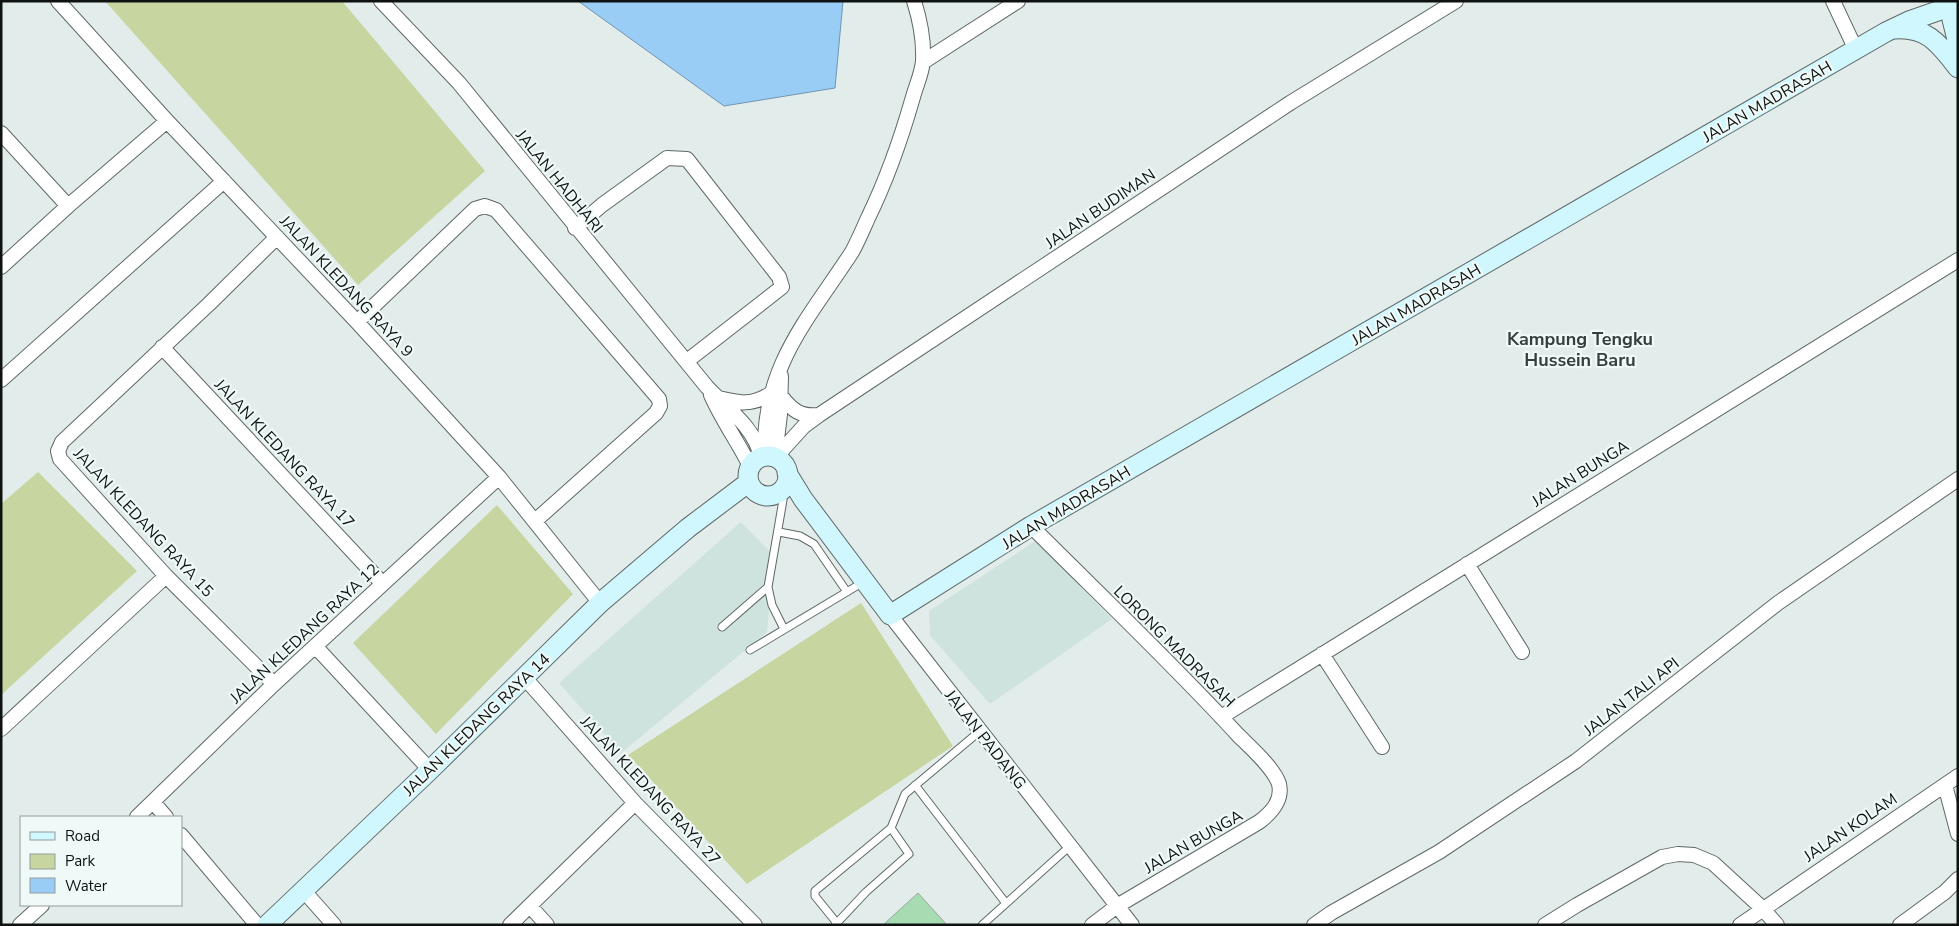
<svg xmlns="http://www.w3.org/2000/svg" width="1959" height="926" viewBox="0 0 1959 926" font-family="'Nunito Sans',sans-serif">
  <rect width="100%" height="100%" fill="#e2ecea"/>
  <!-- built -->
  <path fill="#cee2de" d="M741,522L774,556L767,632L621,753L559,683Z
    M1037,540L1112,619L990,704L930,635L929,611Z"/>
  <!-- green -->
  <path fill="#c7d6a0" d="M105,1H342L485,171L358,285Z
    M38,472L137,571L1,695V504Z
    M497,505L573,594L436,734L353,643Z
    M861,603L953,746L747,884L628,755Z"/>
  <!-- water -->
  <path fill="#9acdf6" stroke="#7095b1" d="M578,1H843L835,88L724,106Z"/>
  <!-- building -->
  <path fill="#a7dbb2" stroke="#9ea49f" d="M918,893L947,925H883Z"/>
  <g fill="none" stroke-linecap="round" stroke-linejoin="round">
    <!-- lane casing -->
    <g stroke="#5f6866" stroke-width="9">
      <path id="lane" d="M783,500L768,587L772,605L784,629
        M779,532L800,536L814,544L847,592
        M722,627L768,587
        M750,650L865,581
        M915,785L1005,902
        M836,922L815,896V891L891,828L905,794L980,731
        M835,925L866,892L909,854L891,828
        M982,925L1070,846"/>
    </g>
    <!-- street casing -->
    <g stroke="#5f6866" stroke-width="16">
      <path id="street" d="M58,1L167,121L357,322L499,477L600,603
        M381,1L459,83L707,387C727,408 755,428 761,457
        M1833,1L1856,50
        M923,62L1018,1
        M1,133L68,206
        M575,228L602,205L667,158L687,159L779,277L782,287L687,361
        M1,267L68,206L167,121
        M357,322L475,209L485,206L496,210L659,399L660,406L656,413L535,521
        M162,347L382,583
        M1,380L224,181
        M711,395C722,420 738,442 750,466
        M781,396C792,410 800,417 819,415
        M718,398C739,403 751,406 770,394
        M765,456C762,367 807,321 852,252C858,241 863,229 868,218C887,179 901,139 913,97C916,86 922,73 923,61C924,41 920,20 914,1
        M775,457L780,414L781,376
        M775,458L804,426L819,415L1290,103L1456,1
        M1031,526C1100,595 1172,663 1238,735C1250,747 1274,768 1279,784C1283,801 1271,813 1259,822L1117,906L1092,925
        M1467,564L1522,652
        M890,615L1132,925
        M315,646L430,770
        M1322,654L1382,747
        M524,677L635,803L755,925
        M274,684L166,576L60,459L58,451L62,442L209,304L277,237
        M1221,717L1958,260
        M1,729L166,576
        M1945,785L1958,834
        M153,802L166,817
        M137,817L274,684L499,477
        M181,835L257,925
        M303,890L334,925
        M530,906L547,925
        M20,925L42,905
        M510,925L635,803
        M1314,925L1331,913L1439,852L1576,761L1778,603L1958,479
        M1545,925L1577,905L1662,857L1678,854L1694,855L1713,863L1762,908L1777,925
        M1740,925L1958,776
        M1900,925L1945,892L1958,879"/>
    </g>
    <!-- secondary casing -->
    <g stroke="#5f6866" stroke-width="21">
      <path id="secondary" d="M1895,29C1928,27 1939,44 1958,68
        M748 476a20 20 0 1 1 40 0a20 20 0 1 1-40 0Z
        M787,473L803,499L890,615L1031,526L1886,32L1909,21L1949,7L1958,44
        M267,925L430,770L600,603L688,528L749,482"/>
    </g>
    <!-- lane -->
    <use href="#lane" stroke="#fff" stroke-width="7"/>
    <!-- street -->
    <use href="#street" stroke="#fff" stroke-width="14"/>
    <!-- secondary -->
    <use href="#secondary" stroke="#d0f6fe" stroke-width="19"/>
  </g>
  <g text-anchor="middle" stroke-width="4.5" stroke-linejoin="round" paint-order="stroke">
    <!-- street labels -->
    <g font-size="16" fill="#0e1211" stroke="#eff9f7">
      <text transform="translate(1767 101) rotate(-30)" y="6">JALAN MADRASAH</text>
      <text transform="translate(560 181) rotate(51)" y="6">JALAN HADHARI</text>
      <text transform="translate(1100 208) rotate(-34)" y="6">JALAN BUDIMAN</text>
      <text transform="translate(347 286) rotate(47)" y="6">JALAN KLEDANG RAYA 9</text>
      <text transform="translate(1416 304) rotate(-30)" y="6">JALAN MADRASAH</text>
      <text transform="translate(285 453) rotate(47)" y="6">JALAN KLEDANG RAYA 17</text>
      <text transform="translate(1580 473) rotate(-32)" y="6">JALAN BUNGA</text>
      <text transform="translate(1066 507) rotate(-31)" y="6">JALAN MADRASAH</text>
      <text transform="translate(144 522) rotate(47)" y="6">JALAN KLEDANG RAYA 15</text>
      <text transform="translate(304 633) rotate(-43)" y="6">JALAN KLEDANG RAYA 12</text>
      <text transform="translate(1175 646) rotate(45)" y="6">LORONG MADRASAH</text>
      <text transform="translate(1631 696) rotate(-38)" y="6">JALAN TALI API</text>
      <text transform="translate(476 724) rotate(-44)" y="6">JALAN KLEDANG RAYA 14</text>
      <text transform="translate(986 739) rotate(52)" y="6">JALAN PADANG</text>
      <text transform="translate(651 790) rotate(47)" y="6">JALAN KLEDANG RAYA 27</text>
      <text transform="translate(1850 827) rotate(-34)" y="6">JALAN KOLAM</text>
      <text transform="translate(1193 841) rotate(-30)" y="6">JALAN BUNGA</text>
    </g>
    <!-- neighbourhood labels -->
    <g font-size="18" font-weight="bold" fill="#373f3e" stroke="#eff9f7">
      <text x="1580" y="345">Kampung Tengku<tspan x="1580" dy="21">Hussein Baru</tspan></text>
    </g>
  </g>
  <!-- border -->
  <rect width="1959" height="926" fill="none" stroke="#0e1211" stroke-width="5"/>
  <!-- legend -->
  <rect x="20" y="816" width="162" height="90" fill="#eff9f7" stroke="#959d9b"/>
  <rect x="30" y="832" width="25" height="8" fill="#d0f6fe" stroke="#959d9b"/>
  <text x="65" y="841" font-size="15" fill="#0e1211">Road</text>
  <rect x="30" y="854" width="25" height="15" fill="#c7d6a0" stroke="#959d9b"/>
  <text x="65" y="866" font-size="15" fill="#0e1211">Park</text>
  <rect x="30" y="878" width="25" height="15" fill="#9acdf6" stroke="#959d9b"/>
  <text x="65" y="891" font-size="15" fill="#0e1211">Water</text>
</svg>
